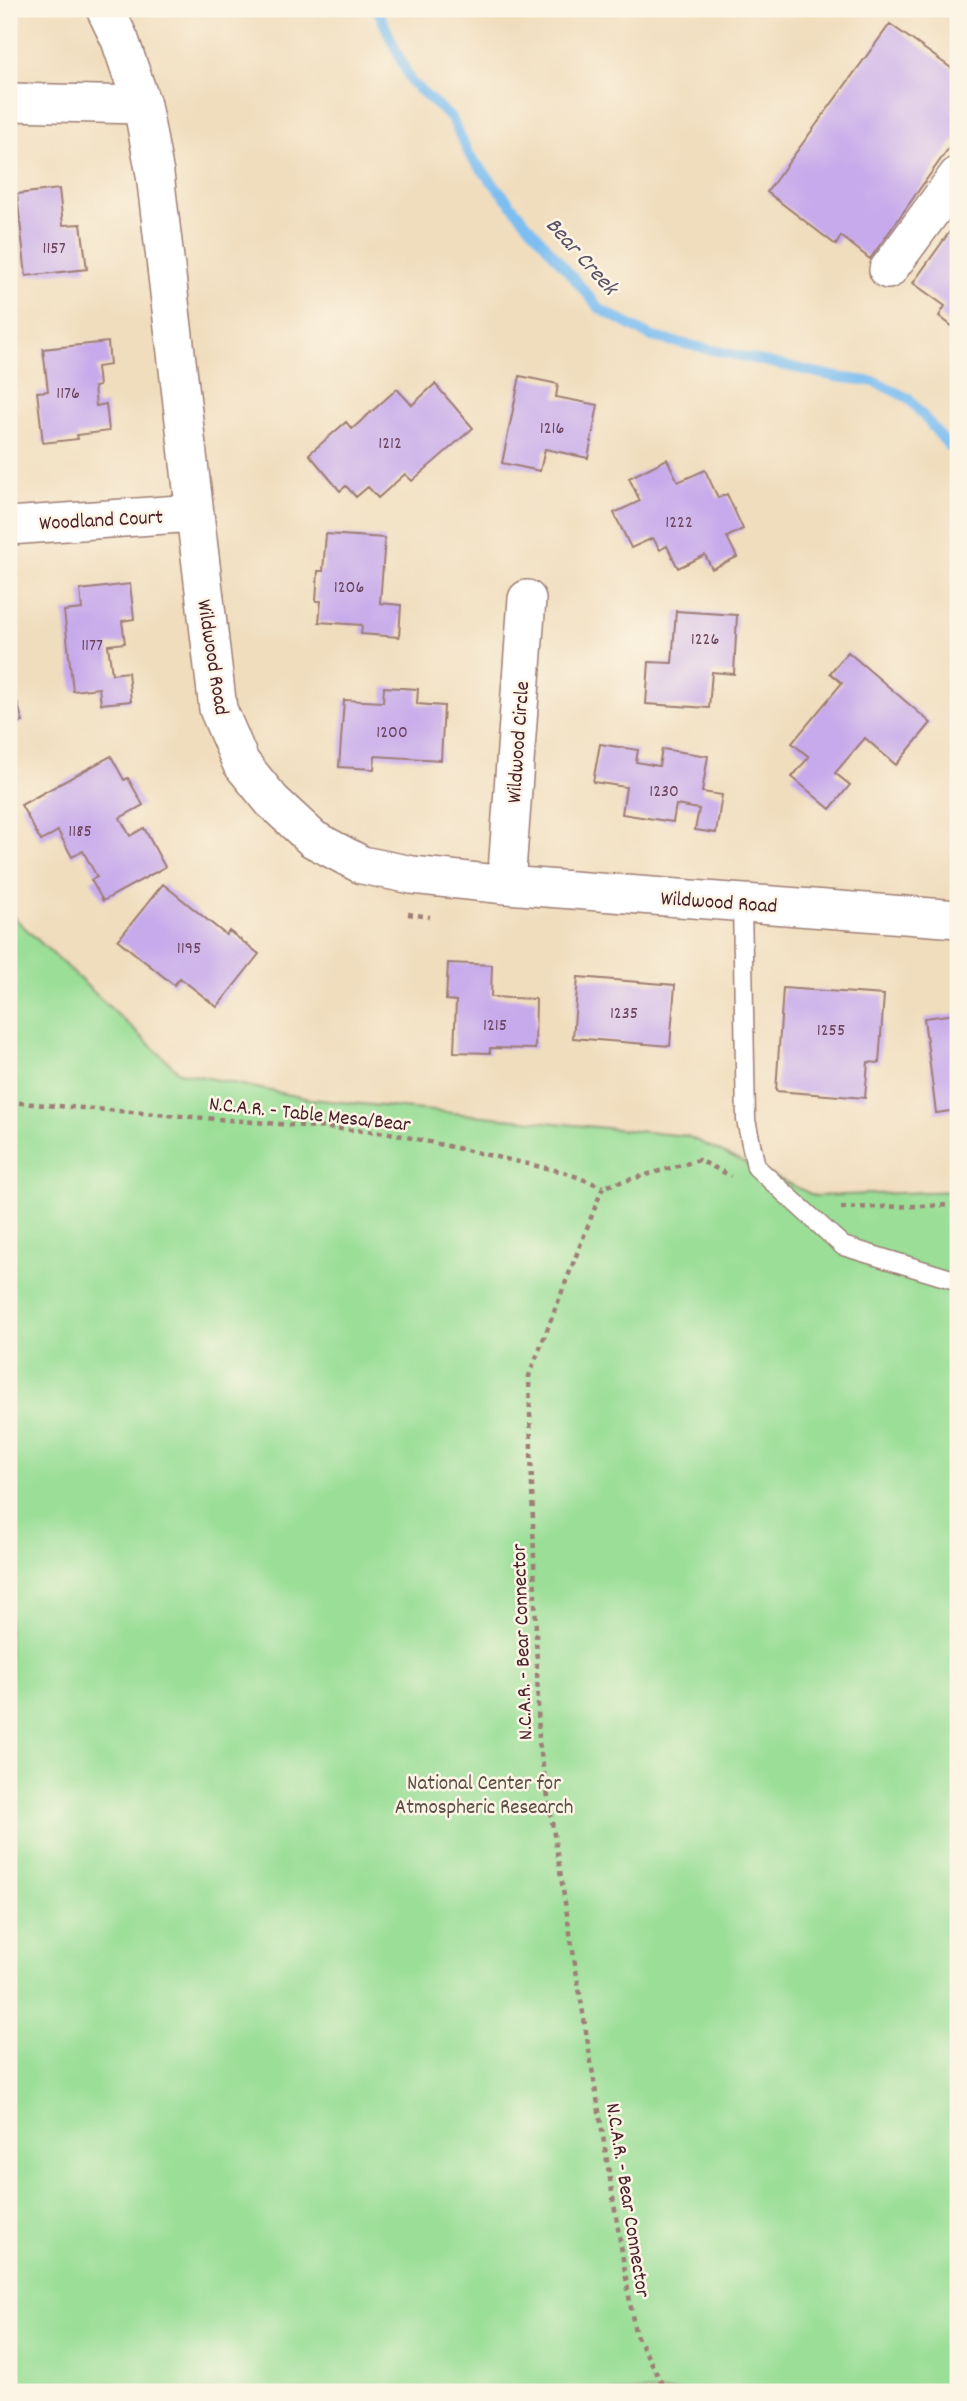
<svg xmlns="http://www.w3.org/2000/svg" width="967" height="2401" viewBox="0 0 967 2401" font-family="Dekko,sans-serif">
  <rect width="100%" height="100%" fill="#fcf5e5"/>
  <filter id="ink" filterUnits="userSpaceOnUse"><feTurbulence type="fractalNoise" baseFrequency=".0143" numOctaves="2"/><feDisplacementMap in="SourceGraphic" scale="14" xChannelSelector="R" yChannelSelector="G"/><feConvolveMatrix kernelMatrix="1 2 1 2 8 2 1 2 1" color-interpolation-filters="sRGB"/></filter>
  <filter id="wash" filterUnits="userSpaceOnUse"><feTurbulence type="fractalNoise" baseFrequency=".00686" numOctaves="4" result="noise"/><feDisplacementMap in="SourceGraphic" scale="28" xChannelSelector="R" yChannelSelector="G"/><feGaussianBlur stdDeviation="1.57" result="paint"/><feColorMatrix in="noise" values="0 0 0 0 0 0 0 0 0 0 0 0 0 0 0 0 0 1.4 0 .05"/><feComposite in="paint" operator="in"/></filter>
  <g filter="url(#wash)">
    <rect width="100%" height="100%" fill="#f0ddbd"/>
    <!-- green -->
    <path fill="#9ade97" stroke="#727e61" stroke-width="2" d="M9,913L179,1072L310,1099L687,1136L815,1196L958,1191V2392H9Z"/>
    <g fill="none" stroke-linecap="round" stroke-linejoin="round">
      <!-- stream -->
      <path stroke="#7cbef1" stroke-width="10" d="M377,9L411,82L452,119L470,156L600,309L652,337L837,377L875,382L908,398L958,457"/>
    </g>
    <g id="blocks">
      <!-- building -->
      <path fill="#c7aaeb" d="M890,24L958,73L953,84L958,88V135L870,259L841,236L836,245L767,192Z
        M59,189L63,225L81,224L87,269L26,276L17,194Z
        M958,220V331L939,316L945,306L913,283Z
        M108,342L110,365L97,367L99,386L94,387L96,406L106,404L109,431L77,435L78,439L43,443L37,392L48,391L43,349Z
        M520,376L558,384L556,397L598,405L588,458L545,449L540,471L502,463Z
        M435,384L473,428L412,481L405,474L378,498L368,487L356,497L346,486L340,491L309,454L346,422L352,429L397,389L412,405Z
        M667,459L678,482L705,470L718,498L727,494L743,529L727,537L737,557L712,569L705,555L678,568L667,546L660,550L653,538L631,548L614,513L640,501L629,478Z
        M326,534L385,538L380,603L401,605L399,637L361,634L362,625L319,622L321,601H316L318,571H323Z
        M130,584L134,619L122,621L125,643L108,645L112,674L128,672L131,701L101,704L99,688L73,691L64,611L82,609L80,590Z
        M676,611L737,615L734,674L712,672L709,708L646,704L649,662L672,663Z
        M848,652L931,723L896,765L865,738L835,773L850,785L830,809L792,777L809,757L792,743L842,683L830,673Z
        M9,675L23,722L9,726Z
        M384,687L418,689L417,704L444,706L441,760L375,756L374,769L339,767L344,700L383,702Z
        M600,744L638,750L636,762L659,766L662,749L708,756L702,792L722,795L716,833L695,830L699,809L676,805L673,822L622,814L626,787L593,782Z
        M111,756L124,780L128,778L143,805L120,818L130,836L144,828L165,867L103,901L91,880L97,877L83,851L72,857L58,831L41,841L21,805Z
        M163,884L226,935L229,931L259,954L217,1007L180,978L174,985L118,940Z
        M448,963L492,965L491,997L536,999L535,1049L490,1048V1053L454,1052L456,1001L446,1000Z
        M578,977L675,985L670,1046L573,1038Z
        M783,988L884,995L879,1063L868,1062L865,1098L776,1091Z
        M957,1014L958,1110L936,1113L924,1018Z"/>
    </g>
  </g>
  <g filter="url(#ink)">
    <use href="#blocks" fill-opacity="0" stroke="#9d7e74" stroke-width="2"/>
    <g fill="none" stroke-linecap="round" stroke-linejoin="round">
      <!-- lane casing -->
      <g stroke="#9d7e74" stroke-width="21">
        <path id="lane" d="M742,903L746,1120L756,1167L843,1246L958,1281"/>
      </g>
      <!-- street casing -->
      <g stroke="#9d7e74" stroke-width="40">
        <path id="street" d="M105,9L120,40L142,105L155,174L218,709L241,763L272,801L313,839L362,865L412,875L506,885L958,919
          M9,102L142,105
          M888,270L958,175
          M9,526L194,513
          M506,885L527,599"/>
      </g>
      <!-- path -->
      <path stroke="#9d7e74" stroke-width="4.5" stroke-dasharray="5 5" stroke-linecap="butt" d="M408,914L430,917
        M9,1102L389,1133L564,1172L603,1187
        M841,1208L958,1205
        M667,2392L635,2333L539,1742L529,1376L603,1187L699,1160L731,1176"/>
      <!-- lane -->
      <use href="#lane" stroke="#fff" stroke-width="18"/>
      <!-- street -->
      <use href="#street" stroke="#fff" stroke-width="37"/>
    </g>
  </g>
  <g text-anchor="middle" stroke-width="5" stroke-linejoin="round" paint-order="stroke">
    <!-- number labels -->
    <g font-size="18" fill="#69425b">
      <text x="54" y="253">1157</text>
      <text x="68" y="398">1176</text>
      <text x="552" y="433">1216</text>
      <text x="390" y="448">1212</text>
      <text x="679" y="527">1222</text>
      <text x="349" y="592">1206</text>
      <text x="705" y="644">1226</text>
      <text x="92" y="650">1177</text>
      <text x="392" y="737">1200</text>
      <text x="664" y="796">1230</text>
      <text x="80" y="836">1185</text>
      <text x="189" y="953">1195</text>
      <text x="624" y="1018">1235</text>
      <text x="495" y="1030">1215</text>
      <text x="831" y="1035">1255</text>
    </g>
    <!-- street labels -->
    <g font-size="21" fill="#4a1f2b" stroke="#fcf5e5">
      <text transform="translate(101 519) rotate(-3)" y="7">Woodland Court</text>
      <text transform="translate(214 657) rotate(81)" y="7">Wildwood Road</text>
      <text transform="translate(517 742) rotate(-86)" y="7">Wildwood Circle</text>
      <text transform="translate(719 901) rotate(4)" y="7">Wildwood Road</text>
      <text transform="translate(310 1113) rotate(6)" y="7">N.C.A.R. - Table Mesa/Bear</text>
      <text transform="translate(521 1642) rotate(-92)" y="7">N.C.A.R. - Bear Connector</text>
      <text transform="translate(629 2200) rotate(81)" y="7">N.C.A.R. - Bear Connector</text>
    </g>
    <!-- park labels -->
    <g font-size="21" fill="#5e4f46" stroke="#fcf5e5">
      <text x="484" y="1789">National Center for<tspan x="484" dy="24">Atmospheric Research</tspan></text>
    </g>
    <!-- water labels -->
    <g font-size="23" font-style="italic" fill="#594f66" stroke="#fcf5e5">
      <text transform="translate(583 255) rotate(48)" y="8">Bear Creek</text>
    </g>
  </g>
  <!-- margin -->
  <rect width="967" height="2401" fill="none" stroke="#fcf5e5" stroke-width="35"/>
</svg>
